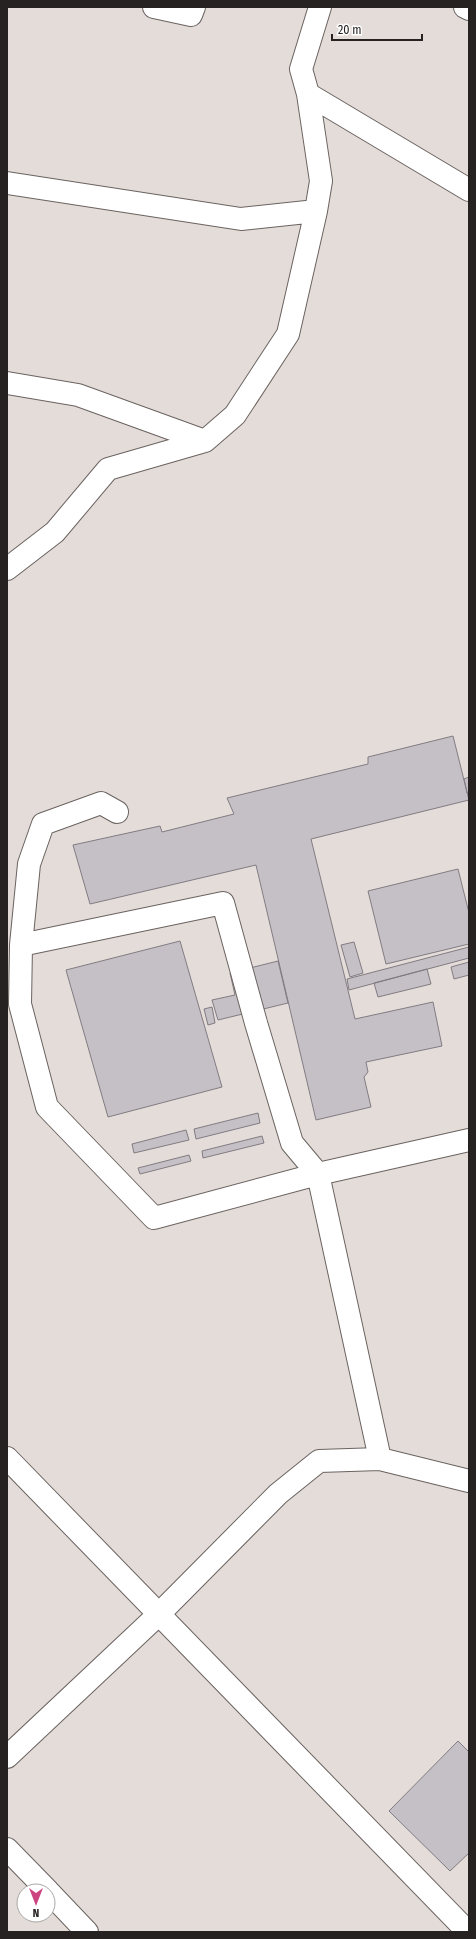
<svg xmlns="http://www.w3.org/2000/svg" width="476" height="1939" viewBox="0 0 476 1939" font-family="'Fira Sans Condensed',sans-serif">
  <rect width="100%" height="100%" fill="#e4dcd8"/>
  <!-- building -->
  <path fill="#c5c0c6" stroke="#817c82" d="M453,736L469,800L311,839L355,1019L433,1002L442,1046L366,1062L368,1072L364,1077L371,1107L316,1120L256,865L90,904L73,845L160,826L162,832L234,814L227,798L368,764V757Z
    M469,777V792L467,793L464,779Z
    M458,869L469,913V944L386,964L368,891Z
    M180,941L222,1087L108,1117L66,970Z
    M354,942L363,973L350,977L341,945Z
    M469,947V958L349,990L347,979Z
    M278,961L288,1003L218,1020L212,1000L235,995L230,973Z
    M469,962V975L454,979L451,967Z
    M427,969L431,984L378,997L374,983Z
    M212,1007L215,1023L208,1025L204,1009Z
    M258,1113L260,1123L196,1139L194,1129Z
    M186,1130L189,1140L134,1153L132,1144Z
    M262,1136L264,1143L203,1158L202,1151Z
    M189,1155L191,1161L140,1174L138,1168Z
    M458,1741L469,1752V1853L450,1871L389,1811Z"/>
  <g fill="none" stroke-linecap="round" stroke-linejoin="round">
    <!-- minor casing -->
    <g stroke="#6a6360" stroke-width="24">
      <path id="minor" d="M154,7L191,15L194,7
        M465,7L469,9
        M308,94L469,190
        M7,183L241,219L316,211
        M7,383L78,395L205,441
        M7,569L55,532L108,469L205,441L235,415L288,334L316,211L321,181L308,94L301,69L320,7
        M223,903L256,1023L292,1143L318,1174L154,1218L47,1107L20,1004L21,945Z
        M21,945L29,864L43,824L101,803L117,812
        M7,1458L468,1932
        M380,1459L318,1174L469,1140
        M7,1757L158,1615L278,1494L319,1461L380,1459L469,1481"/>
    </g>
    <!-- major casing -->
    <g stroke="#6a6360" stroke-width="24">
      <path id="major" d="M7,1849L48,1891
        M48,1891L87,1932"/>
    </g>
    <!-- minor -->
    <use href="#minor" stroke="#fff" stroke-width="22"/>
    <!-- major -->
    <use href="#major" stroke="#fff" stroke-width="22"/>
  </g>
  <!-- border -->
  <rect width="476" height="1939" fill="none" stroke="#252221" stroke-width="16"/>
  <!-- north arrow -->
  <g transform="translate(36 1903) rotate(180)"><circle r="19" fill="#ffffff" stroke="#a8a7a6"/>
  <path d="M0-3L7 15L0 10L-7 15Z" fill="#cc4582"/>
  <text y="-6" font-size="11" font-weight="bold" text-anchor="middle" fill="#252221">N</text>
  </g>
  <!-- scale -->
  <path d="M332 34v6h90v-6" fill="none" stroke="#252221" stroke-width="2"/>
  <text x="338" y="34" font-size="12" fill="#252221" stroke="#ffffff" stroke-width="3" paint-order="stroke">20 m</text>
</svg>
